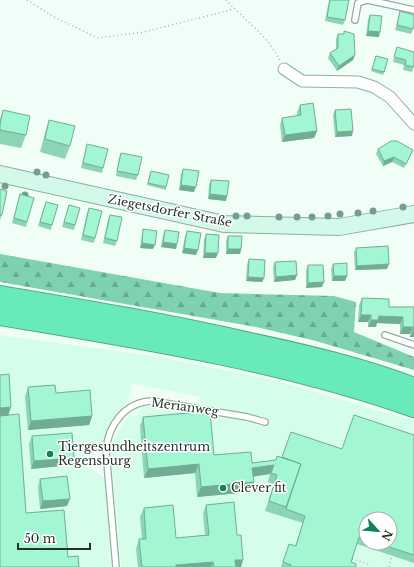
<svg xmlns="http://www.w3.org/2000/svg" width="414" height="567" viewBox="0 0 414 567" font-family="'Libre Baskerville',serif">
  <defs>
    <pattern id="forest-firs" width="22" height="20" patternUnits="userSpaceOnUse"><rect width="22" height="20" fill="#7ed2af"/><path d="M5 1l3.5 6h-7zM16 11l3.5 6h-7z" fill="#67ab8f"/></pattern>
  </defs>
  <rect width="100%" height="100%" fill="#f1fef8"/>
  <!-- built -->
  <path fill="#d4feea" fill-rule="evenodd" d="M0,335L161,357L278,381L414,421V567H121L110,443L112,442L130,413L135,417L143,407L152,406L244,421L263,426L266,418L253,414L199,404L201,397L132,383L128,400L109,425L103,443L85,444L86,466L104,477L111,567H0ZM366,519H390V543H366Z"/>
  <!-- forest -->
  <path fill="url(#forest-firs)" d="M0,254L220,293L334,296L356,302L354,332L414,357V370L316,341L256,327L0,282Z"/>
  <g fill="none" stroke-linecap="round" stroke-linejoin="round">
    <!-- lane casing -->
    <g stroke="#8fafa0" stroke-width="8">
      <path id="lane" d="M368,0L414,10
        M355,20L358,3L367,0
        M385,335L414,345
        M116,567L106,451C108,425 125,402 152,401L247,417L265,422"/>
    </g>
    <!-- street casing -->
    <g stroke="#8fafa0" stroke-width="13">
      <path id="street" d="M284,69L302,81L358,82L374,87L390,97L414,124"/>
    </g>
    <!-- secondary casing -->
    <g stroke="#8fafa0" stroke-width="18">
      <path id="secondary" d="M0,174L224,224L339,227L414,214"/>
    </g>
    <!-- highway casing -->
    <g stroke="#51aa88" stroke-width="22">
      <path id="highway" d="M0,296C84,310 167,324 250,343C306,355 361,368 414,388
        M0,315C139,338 280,360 414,407"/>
    </g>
    <!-- path -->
    <path stroke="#a5b2ac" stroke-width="1.5" stroke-dasharray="1 3" stroke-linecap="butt" d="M27,0L54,17L98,38L144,32L234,9
      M226,0C244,19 269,37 280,61
      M352,559L368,564
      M389,567L392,556"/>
    <!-- lane -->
    <use href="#lane" stroke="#fff" stroke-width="5.5"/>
    <!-- street -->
    <use href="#street" stroke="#fff" stroke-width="11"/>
    <!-- secondary -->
    <use href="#secondary" stroke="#d2f9ea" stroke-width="16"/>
    <!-- highway -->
    <use href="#highway" stroke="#68ebb9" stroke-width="20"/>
  </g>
  <!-- trees -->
  <g fill="#729f90">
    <circle cx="37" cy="172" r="3.5"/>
    <circle cx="46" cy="175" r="3.5"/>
    <circle cx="5" cy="186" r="3.5"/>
    <circle cx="25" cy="195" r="3.5"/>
    <circle cx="403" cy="207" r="3.5"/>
    <circle cx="373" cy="211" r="3.5"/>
    <circle cx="358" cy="213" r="3.5"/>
    <circle cx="340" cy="214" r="3.5"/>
    <circle cx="236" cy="216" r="3.5"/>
    <circle cx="247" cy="216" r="3.5"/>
    <circle cx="328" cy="216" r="3.5"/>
    <circle cx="279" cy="217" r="3.5"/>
    <circle cx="297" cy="217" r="3.5"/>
    <circle cx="312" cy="217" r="3.5"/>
  </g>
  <!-- wall -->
  <path fill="#8bd4b5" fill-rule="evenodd" d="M329,0H349L345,20L343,25L325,21Z
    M400,11L413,29L411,34L395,30Z
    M370,15L379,37L366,36L368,20Z
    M338,34L355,55L353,60L337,71L328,58L330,53L336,49V39Z
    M397,47L414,65L412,72L403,70L404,65L393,62Z
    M376,56L388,59L383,75L371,71Z
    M300,105L317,131L314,138L282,142L280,125L282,118L297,116V112Z
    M3,110L26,135L21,148L0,144V119Z
    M335,110L352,136L335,137L333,115Z
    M49,120L70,146L65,159L40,152L45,133Z
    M87,144L103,168L102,173L81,168Z
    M378,149L413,150L411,155L404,168L392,162L383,166L376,154Z
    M121,153L138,175L136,180L116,176L119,158Z
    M183,169L194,192L179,190L181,174Z
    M150,173L166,187V190L147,185Z
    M211,180L226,201L208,199L209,185Z
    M0,189L2,215L0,220Z
    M20,194L27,222L26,227L12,223Z
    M69,205L75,225L74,230L62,227Z
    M44,207L52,225L51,230L38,226Z
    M89,208L95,238L94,243L81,240L87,213Z
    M110,215L117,241L115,246L103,243L108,220Z
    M143,229L153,249L140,248L142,234Z
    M165,230L177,244L176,249L161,247L163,235Z
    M187,231L198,250L196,255L182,253L185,236Z
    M206,234L216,258H203L204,239Z
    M228,236L241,249L240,254H226V241Z
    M356,248L387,269L355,270L354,253Z
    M249,259L264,278L262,282L246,281L247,264Z
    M275,262L297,275L295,280L274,282L273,267Z
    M333,264L347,276L345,281H332L331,269Z
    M308,265L322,287L306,288V270Z
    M362,298L389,307H414V337H410V334H400V324L377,323L376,327H368V322H358L359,305Z
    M28,387L56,393L92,416L89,425L28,430L25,397Z
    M143,417L214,455L252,463L276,460L282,457L342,449L414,435V563L357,544L351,562L356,567H281L289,544L295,546L303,523L265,511L274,484L268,482L270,474L253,477L254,482L250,492L197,497L195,473L144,478L140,426ZM366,519L390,543H366Z
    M32,436L74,458L71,465L31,469L29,444Z
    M40,479L67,506L40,509L38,487Z
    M206,505L237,535L241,567H138L136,549L139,539H142L140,517L144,508L176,538L205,535L203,514Z"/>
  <!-- shaded-wall -->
  <path fill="#71ad93" d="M368,31L380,32L379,37L366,36Z
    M355,55L353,60L337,71L339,66Z
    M317,131L314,138L282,142L285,135Z
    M353,131L352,136L335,137L337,132Z
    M394,157L392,162L383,166L384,161Z
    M181,185L196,187L194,192L179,190Z
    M210,194L227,196L226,201L208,199Z
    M163,242L177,244L176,249L161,247Z
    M142,243L155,245L153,249L140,248Z
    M184,248L198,250L196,255L182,253Z
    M228,249H241L240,254H226Z
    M205,253H218L216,258H203Z
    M389,264L387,269L355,270L357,266Z
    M297,275L295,280L274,282L276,277Z
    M334,276H347L345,281H332Z
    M248,277L264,278L262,282L246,281Z
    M324,282L322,287L306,288L308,283Z
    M361,315H371L368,322H358Z
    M379,316L403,317L400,324L377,323L376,327H368L371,320Z
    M403,327H413L410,334H400Z
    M413,330H414V337H410Z
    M11,407L8,416L0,417V408Z
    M92,416L89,425L28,430L31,421Z
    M74,458L71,465L31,469L34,461Z
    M199,464L195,473L144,478L148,469Z
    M274,465L270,474L249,477L252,468Z
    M254,482L250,492L197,497L201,487Z
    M70,499L67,506L40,509L43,501Z
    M235,560H243L241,567H233Z
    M213,562L211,567H176V565Z"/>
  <!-- building -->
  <path fill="#a2f7d2" stroke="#71ad93" d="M330,0H349L345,20L327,17Z
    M400,11L414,15V25L413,29L397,25Z
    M370,15L382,16L380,32L368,31Z
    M344,31L354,34L355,55L339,66L330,53L338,48V34H344Z
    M397,47L414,52V67L405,65L406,60L394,57Z
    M376,56L388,59L384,72L372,69Z
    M313,103L317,131L285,135L282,118L301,115L300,105Z
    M351,109L353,131L337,132L335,110Z
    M3,110L30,116L26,135L0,130V125Z
    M49,120L75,126L70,146L45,139Z
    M391,141H397L413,150L406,164L394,157L384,161L378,149Z
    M87,144L108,149L103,168L83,163Z
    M121,153L142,157L138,175L117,171Z
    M183,169L199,171L196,187L181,185Z
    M151,171L169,175L166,187L148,183Z
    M211,180L229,181L227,196L210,194Z
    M0,189L7,191L2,215H0Z
    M20,194L34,198L27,222L14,218Z
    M46,202L58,205L52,225L40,222Z
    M69,205L80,208L75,225L64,222Z
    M89,208L102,211L95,238L83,235Z
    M110,215L122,217L117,241L105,238Z
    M143,229L157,231L155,245L142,243Z
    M165,230L179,232L177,244L163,242Z
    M187,231L201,233L198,250L184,248Z
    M206,234L219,235L218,253H205Z
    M228,236H242L241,249H228Z
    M388,246L389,264L357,266L356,248Z
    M249,259L265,260L264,278L248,277Z
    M296,261L297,275L276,277L275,262Z
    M347,263V276H334L333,264Z
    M308,265H323L324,282L308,283Z
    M362,298L389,299V307H414V330H413V327H403V317L379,316L378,320H371V315H361Z
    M9,374L11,407L0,408V375Z
    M55,385L56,393L90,390L92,416L31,421L28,387Z
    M210,411L214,455L251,452L252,463L276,460L277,456L301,464L286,507L269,501L277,475L271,473L274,465L252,468L254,482L201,487L199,464L148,469L143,417Z
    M19,414L26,513L64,510L68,557L78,556L79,567H0V416Z
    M354,415L414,435V555L377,543H390V519H366V539L359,537L351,562L356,564V567H290L291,565L283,562L289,544L296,546L305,516L286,509L301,464L282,457L291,432L342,449Z
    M72,433L74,458L34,461L32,436Z
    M67,476L70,499L43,501L40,479Z
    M234,502L237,535H241L243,560H235L236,567H214L213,562L176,565V567H142L139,539H146L144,508L173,505L176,538L209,535L206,505Z"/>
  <!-- markers -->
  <g fill="#10815e" stroke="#fff" stroke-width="1.5">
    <circle cx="50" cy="454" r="4"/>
    <circle cx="223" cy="488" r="4"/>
  </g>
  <g text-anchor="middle" stroke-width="3" stroke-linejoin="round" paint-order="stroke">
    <!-- street labels -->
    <g font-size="12" fill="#25322c" stroke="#fff">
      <text transform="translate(170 211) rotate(11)" y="4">Ziegetsdorfer Straße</text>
      <text transform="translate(185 407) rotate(8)" y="4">Merianweg</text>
    </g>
    <!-- poi labels -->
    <g font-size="12" fill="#25322c" stroke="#fff" text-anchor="start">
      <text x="58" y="451">Tiergesundheitszentrum<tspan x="58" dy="14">Regensburg</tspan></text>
      <text x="231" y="492">Clever fit</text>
    </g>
  </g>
  <!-- north arrow -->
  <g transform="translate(378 531) rotate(117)"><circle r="19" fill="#ffffff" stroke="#a8adab"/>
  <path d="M0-3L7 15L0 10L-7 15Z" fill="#10815e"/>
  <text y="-6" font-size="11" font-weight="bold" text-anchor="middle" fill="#25322c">N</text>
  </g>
  <!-- scale -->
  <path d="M18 543v6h72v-6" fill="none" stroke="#25322c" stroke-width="2"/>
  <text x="24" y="543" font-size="12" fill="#25322c" stroke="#ffffff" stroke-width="3" paint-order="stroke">50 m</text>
</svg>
